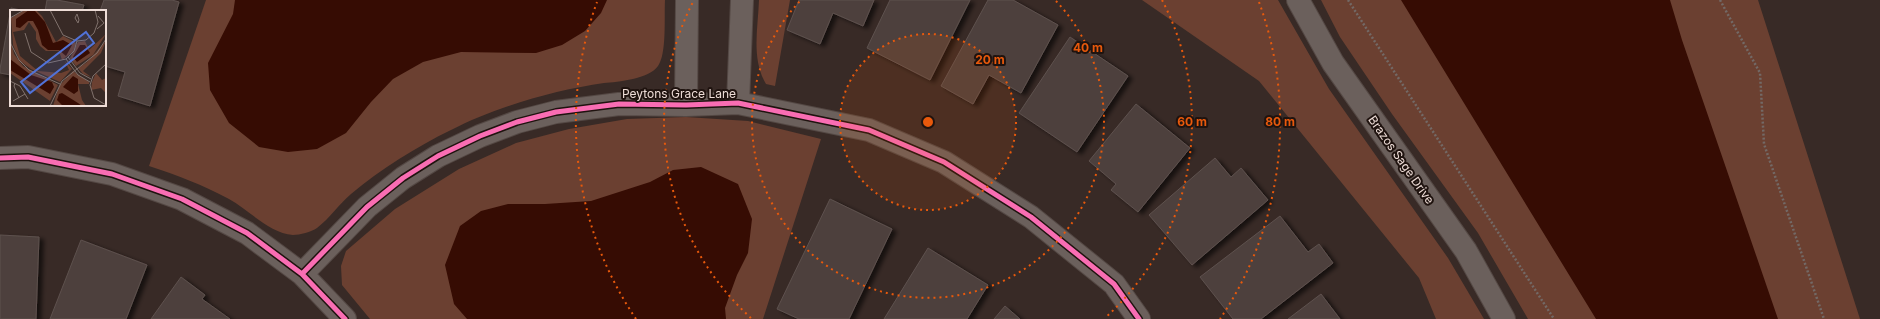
<svg xmlns="http://www.w3.org/2000/svg" width="1880" height="319" viewBox="0 0 1880 319" font-family="Inter,sans-serif">
  <defs>
    <filter id="shadow"><feDropShadow dx="4.5" dy="2.5" stdDeviation="2" flood-color="#0009"/></filter>
  </defs>
  <rect width="100%" height="100%" fill="#382a26"/>
  <!-- green -->
  <path fill="#6b4031" d="M206,0H665C664,17 667,53 658,66C649,79 618,82 604,83C555,90 495,107 451,130C416,147 381,169 351,194C339,204 330,218 317,228C311,232 300,235 293,235C269,233 249,210 229,199C203,185 177,175 149,166Z
    M759,0H790L775,86L766,84C751,58 758,29 759,0Z
    M1142,0H1278L1329,89L1448,258L1484,319H1436L1419,278L1259,81Z
    M1321,0H1758L1860,319H1528L1478,233L1392,114L1340,37Z
    M686,117L748,121L821,139L763,319H370L342,285L341,266L346,251L395,209L459,169L516,143L569,129L627,119Z"/>
  <!-- water -->
  <path fill="#360c03" d="M235,0H607L601,13L585,31L562,45L536,53L461,52L423,62L393,79L371,102L346,133L317,149L288,152L259,147L229,123L210,90L208,63L233,14Z
    M1401,0H1670L1682,40L1778,319H1596Z
    M701,167L738,184L752,219L748,253L737,275L725,308L726,319H467L454,304L445,265L460,226L481,211L508,204H545L591,201L650,182L673,170Z"/>
  <!-- building -->
  <path fill="#4d413d" stroke="#5e514e" filter="url(#shadow)" d="M47,0H57L84,5L82,11H45Z
    M104,0H172L179,2L150,106L118,96L125,72L105,66V11H100Z
    M799,0H874L863,26L833,13L820,44L787,30Z
    M890,0H970L930,80L867,48Z
    M988,0H1013L1058,25L1021,93L989,75L973,104L941,86Z
    M11,8L25,11H11V75L0,73V69Z
    M1070,37L1128,76L1077,152L1019,113Z
    M1136,104L1190,148L1138,212L1111,190L1116,184L1089,161Z
    M1215,158L1231,177L1241,168L1268,200L1192,265L1149,215Z
    M830,199L892,229L849,319H799L777,309Z
    M1280,216L1308,252L1319,244L1333,263L1261,319H1233L1200,277Z
    M0,235L39,237L36,319H0Z
    M81,240L147,265L126,319H50Z
    M928,248L988,285L967,319H884Z
    M181,277L205,295L202,299L230,319H151Z
    M1321,294L1340,319H1288Z
    M1005,306L1020,319H994Z"/>
  <g fill="none" stroke-linecap="round" stroke-linejoin="round">
    <!-- minor casing -->
    <g stroke="#544844" stroke-width="24">
      <path id="minor" d="M1298,0L1333,63L1466,251L1504,319
        M738,103L742,0
        M686,105L687,0
        M0,158L28,157L112,174L182,199L247,233L302,274L345,319
        M302,274L367,207L403,178L438,156L480,136L517,122L556,112L619,104L686,105L738,103L869,130L944,162L1031,217L1114,284L1139,319"/>
    </g>
    <!-- path -->
    <path stroke="#736966" stroke-width="2.5" stroke-dasharray="2 2" stroke-linecap="butt" d="M1348,0L1554,319
      M1720,0L1760,73L1764,144L1824,319"/>
    <!-- minor -->
    <use href="#minor" stroke="#6b605c" stroke-width="22"/>
    <!-- cycleway casing -->
    <g stroke="#1f130f" stroke-width="8">
      <path id="cycleway" d="M0,158L28,157L112,174L182,199L247,233L302,274L345,319
        M302,274L367,207L403,178L438,156L480,136L517,122L556,112L619,104L686,105L738,103L869,130L944,162L1031,217L1114,284L1139,319"/>
    </g>
    <!-- cycleway -->
    <use href="#cycleway" stroke="#f96db3" stroke-width="5"/>
  </g>
  <!-- distance rings -->
  <circle cx="928" cy="122" r="88" fill="#e8590c" fill-opacity=".12"/>
  <g fill="none" stroke="#e8590c" stroke-width="2" stroke-dasharray="2 4">
    <circle cx="928" cy="122" r="88"/>
    <path d="M1056 1A176 176 0 1 1 800 1"/>
    <path d="M751 318A264 264 0 0 1 694 0M1162 0A264 264 0 0 1 1105 318"/>
    <path d="M636 319A352 352 0 0 1 597 2M1259 2A352 352 0 0 1 1220 319"/>
  </g>
  <g text-anchor="middle" stroke-width="4" stroke-linejoin="round" paint-order="stroke">
    <!-- street labels -->
    <g font-size="12" fill="#eeddd7" stroke="#1f130f">
      <text x="679" y="98">Peytons Grace Lane</text>
      <text transform="translate(1401 160) rotate(55)" y="4">Brazos Sage Drive</text>
    </g>
  </g>
  <!-- overview -->
  <g transform="translate(10 10)">
    <rect width="96" height="96" fill="#382a26"/>
    <path d="M15,0H26L32,6L46,32L53,26L66,33L63,42L52,50L49,41H36L30,36L26,29V22L19,12L14,20L3,22L10,46L28,61L51,63L59,60L55,51L62,59L50,72L21,59L10,51L3,35L1,8ZM96,24L83,45L66,56L60,48L68,32L75,31L79,40ZM0,29L4,44L13,56L48,75L40,91L0,63ZM96,31L91,43L73,61L81,67L73,64L68,58L76,53ZM63,61L79,72V74H68L72,90L76,96H43L49,76ZM86,63L92,70L96,68V83L91,78L81,80L82,72Z" fill="#6b4031"/>
    <path d="M19,0L25,1L35,12L43,33L53,30L62,35L56,46L49,40H38L32,35L28,20L23,11H18L10,18L6,17V9ZM70,35H75L80,43L67,52L63,47ZM0,49L21,65L42,72L44,77L40,84L0,60ZM63,66L68,69V81L64,84L53,77ZM52,83L68,93L72,96H53L47,90L49,84Z" fill="#360c03"/>
    <path fill="none" stroke="#81726d" stroke-width="1" d="M40,0L53,25L67,31L76,30L84,23L88,12L85,0M67,4L69,10L68,13L65,8ZM0,8L14,0M0,10L1,34L9,50L19,60L50,74M87,19L94,13L88,6M15,23L21,42L38,53L56,49L64,41L67,31M58,47L70,63L81,69M56,49L68,65L80,72M96,54L83,66L80,75L84,88L96,95M0,71L10,76L18,89M5,73L4,76L9,88M3,91L15,84M40,96L52,71L87,43L96,29"/>
    <path fill="#5172d8" fill-opacity="0.15" stroke="#5172d8" stroke-width="2" d="M76,22L84,33L20,83L11,72Z"/>
    <rect width="96" height="96" fill="none" stroke="#eeddd7" stroke-width="2"/>
  </g>
  <circle cx="928" cy="122" r="6" fill="#e8590c" stroke="#1f130f" stroke-width="2"/>
  <g font-size="12" text-anchor="middle" font-weight="bold" fill="#e8590c" stroke="#1f130f" stroke-width="4" stroke-linejoin="round" paint-order="stroke">
    <text x="1088" y="52">40 m</text>
    <text x="990" y="64">20 m</text>
    <text x="1192" y="126">60 m</text>
    <text x="1280" y="126">80 m</text>
  </g>
</svg>
